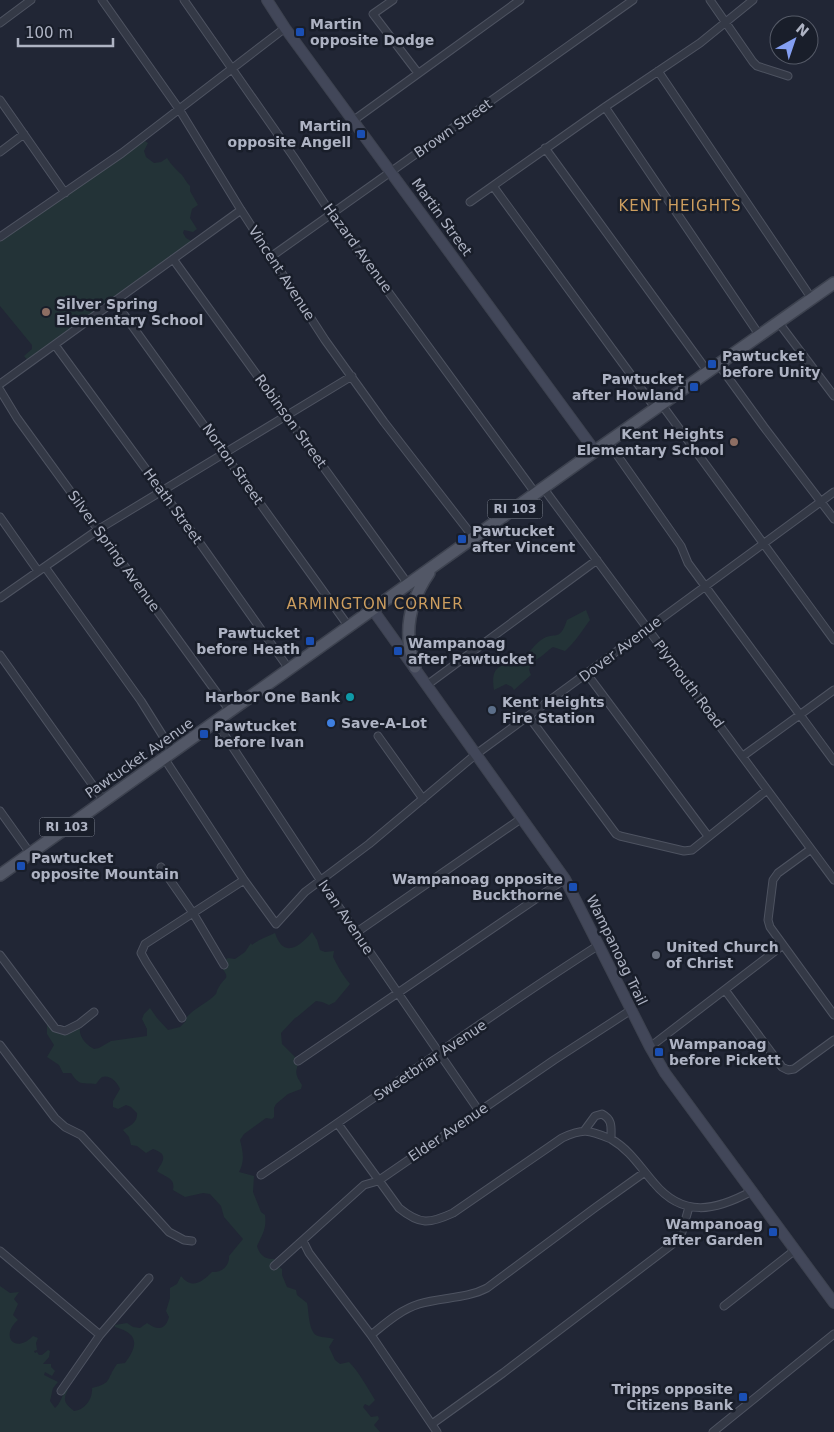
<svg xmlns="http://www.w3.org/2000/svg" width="834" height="1432" viewBox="0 0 834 1432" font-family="'DejaVu Sans',sans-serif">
  <rect width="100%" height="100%" fill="#212635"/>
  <!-- green -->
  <path fill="#233337" d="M145,141L148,143L144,151L146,157L154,163L161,162L167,158C172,166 176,169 182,175C185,179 186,182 190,186V191L198,205L192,209L190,218L197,229L193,232L184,230L183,233L186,238L195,243L30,363L24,356L32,349V345L0,306V237Z
    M586,610L590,620C582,631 575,642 565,651L553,647C549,649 547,652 543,655C536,661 532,659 529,670L531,675L514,690L512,687L506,684L494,690C489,659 508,668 524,657C530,652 535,644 541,640C555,630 559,644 567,620Z
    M312,932L317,940L320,950L325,952L334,951L333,957C338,967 343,976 350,984L335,1002L329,1005L322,1002L316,1001L297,1017L295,1018L281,1033L282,1044L299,1061C295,1074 295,1073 302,1085L301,1089L288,1094L276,1104L274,1108V1117L272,1119L266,1118L244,1134L240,1140C243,1152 245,1161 239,1172L254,1176L253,1192L261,1212L265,1215C267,1228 262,1235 257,1246C259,1254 265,1260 274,1259L275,1264L282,1269V1275L287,1287L296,1290L297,1295L307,1303C309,1310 308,1333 318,1336C323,1338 329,1337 334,1339L329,1347L335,1360L340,1364L349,1362C359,1372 367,1387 375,1400L369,1406L365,1404L363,1407L371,1417L378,1416L379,1419L374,1425L380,1432H0V1286L10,1293L19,1292L14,1299L18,1304L13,1315L18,1320C0,1335 14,1355 33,1336L38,1338L36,1343L37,1350L34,1351L35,1353L37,1352L39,1355H42L48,1350L50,1351L49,1357L43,1364H51V1367L55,1371L52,1376L45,1372L44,1375L58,1382L53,1388L50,1401L55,1408C61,1403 62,1395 66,1389L68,1390C62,1400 65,1404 74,1411C85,1410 93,1399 92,1388C113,1383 106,1379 117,1364L125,1363C139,1345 138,1333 115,1327V1325L127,1323L133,1327L140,1328L147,1323C157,1330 165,1331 169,1317L166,1311L170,1298V1288L177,1284L181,1276C192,1290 202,1282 212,1272C221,1273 230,1266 229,1256L243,1239L224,1217L221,1206L210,1194L203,1193L185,1197L173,1190C176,1177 164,1177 157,1171C164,1160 168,1154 153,1149L146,1153L137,1146L131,1145L129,1137L123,1130C129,1126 138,1123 137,1113L131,1107L126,1105L118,1109L113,1107V1101L120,1089C118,1083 110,1074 102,1077C99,1079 98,1082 96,1084C81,1083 79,1085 71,1073H63L59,1065L47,1057L54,1045L47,1034V1021L58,1031L77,1025L80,1029C79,1038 87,1045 94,1049L99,1048L111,1041L147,1036V1029L142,1019L144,1014L150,1008L157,1018L168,1030L180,1027L186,1021L185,1019C194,1008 206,1004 216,994C217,992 217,989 219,987C224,977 231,980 222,968L223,961L228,958L235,959L245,952L251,943L252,945C259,939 267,937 275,933C283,958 299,948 312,932Z"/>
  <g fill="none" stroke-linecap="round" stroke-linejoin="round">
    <!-- street casing -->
    <g stroke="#4e5361" stroke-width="9">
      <path id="street" d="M102,0L179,109L241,210L325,340L384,422L474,538
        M184,0L293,156L332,215L536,494
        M393,0L373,14L418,73
        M710,0L753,62L757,66L788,76
        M0,23L31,0
        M658,71L812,299
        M0,100L65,193
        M605,107L760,336
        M354,120L520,0
        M545,148L708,372
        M0,152L24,134
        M493,186L656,409
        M470,202L605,107L700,43L753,0
        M0,237L122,153L285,28
        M272,256L633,0
        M173,259L408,584
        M115,302L349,627
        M779,323L834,396
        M55,345L197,539L289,669
        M719,365L764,427L834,519
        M0,384L241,210
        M0,390L17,418L230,711
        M662,405L834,640
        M608,442L681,546L688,563L834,761
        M544,489L834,880
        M0,517L38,571
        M45,567L141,701L173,752
        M0,598L99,529L352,376
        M0,655L104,801
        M587,674L708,836
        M427,685L597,560
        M529,717L616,834L620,836L684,851L692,850L767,790
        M216,722L321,881L479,1111
        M378,736L423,799
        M743,756L834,690
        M164,758L244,880L276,924L305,892L369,844L475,755L834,492
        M0,811L30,853
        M811,849L778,873L773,880L768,920L770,927L834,1015
        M161,867L193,913L224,965
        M357,932L522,818
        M0,955L55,1028L65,1031L79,1024L94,1012
        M725,990L782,1067L788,1070L794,1069L834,1040
        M182,1018L146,962L141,953L145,944L244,880
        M0,1045L55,1118L65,1127L81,1135L169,1232L184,1240L192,1241
        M650,1047L783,945
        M298,1061L565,879
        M338,1124L399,1208C420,1225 429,1224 453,1213L562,1138C584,1128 588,1130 611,1139
        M584,1131L595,1116L602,1114C613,1120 611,1127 611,1139C630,1150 640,1167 654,1183C683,1218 715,1211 752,1191
        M261,1175C374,1100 484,1018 599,945
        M303,1241L309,1253L371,1335L437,1432
        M0,1251L100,1335
        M274,1266L364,1185L378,1181L554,1060L631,1010
        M724,1306L795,1250
        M371,1335C386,1323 400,1310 419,1304C442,1297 466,1299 487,1288L596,1207L645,1172
        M61,1391L100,1335L149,1278
        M432,1424L503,1373L674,1243L682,1232L689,1207
        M713,1432L834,1334"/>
    </g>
    <!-- secondary casing -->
    <g stroke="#3d424f" stroke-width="12">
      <path id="secondary" d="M267,0L285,28L595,451
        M373,610L565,879L650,1047L665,1073L834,1303"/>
    </g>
    <!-- primary casing -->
    <g stroke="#3d424f" stroke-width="14">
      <path id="primary" d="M415,667C403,634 409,602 429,573
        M0,875L595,451L834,283"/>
    </g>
    <!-- street -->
    <use href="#street" stroke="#343946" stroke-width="7"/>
    <!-- secondary -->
    <use href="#secondary" stroke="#424759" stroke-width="10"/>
    <!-- primary -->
    <use href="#primary" stroke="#525766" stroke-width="11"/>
  </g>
  <!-- markers -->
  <g fill="#1a4fb4" stroke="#191e2a" stroke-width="2">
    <rect x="295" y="27" width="10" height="10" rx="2.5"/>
    <rect x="356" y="129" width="10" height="10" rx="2.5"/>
    <rect x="707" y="359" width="10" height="10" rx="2.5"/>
    <rect x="689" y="382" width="10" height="10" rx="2.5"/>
    <rect x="457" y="534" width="10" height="10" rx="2.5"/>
    <rect x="305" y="636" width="10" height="10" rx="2.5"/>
    <rect x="393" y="646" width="10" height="10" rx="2.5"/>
    <rect x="199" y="729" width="10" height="10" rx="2.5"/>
    <rect x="16" y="861" width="10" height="10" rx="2.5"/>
    <rect x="568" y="882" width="10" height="10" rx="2.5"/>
    <rect x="654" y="1047" width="10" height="10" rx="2.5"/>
    <rect x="768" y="1227" width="10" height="10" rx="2.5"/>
    <rect x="738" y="1392" width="10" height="10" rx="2.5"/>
  </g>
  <g fill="#8d6e63" stroke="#191e2a" stroke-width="2">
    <circle cx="46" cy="312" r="5"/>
    <circle cx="734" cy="442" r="5"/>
  </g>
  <circle fill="#0f9aa8" stroke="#191e2a" stroke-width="2" cx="350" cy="697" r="5"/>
  <circle fill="#5c6f8a" stroke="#191e2a" stroke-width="2" cx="492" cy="710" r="5"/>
  <circle fill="#3f7fe0" stroke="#191e2a" stroke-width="2" cx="331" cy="723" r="5"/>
  <circle fill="#6b7280" stroke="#191e2a" stroke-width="2" cx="656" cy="955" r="5"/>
  <g text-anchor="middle" stroke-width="5" stroke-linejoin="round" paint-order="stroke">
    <!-- shield labels -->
    <g fill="#191e2a" stroke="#818695" stroke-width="1">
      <rect x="487.5" y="499.5" width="55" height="19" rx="4"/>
      <rect x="39.5" y="817.5" width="55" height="19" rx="4"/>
    </g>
    <g font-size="12" font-weight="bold" fill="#aeb3c3">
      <text x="515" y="513">RI 103</text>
      <text x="67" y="831">RI 103</text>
    </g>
    <!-- poi labels -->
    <g font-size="14" font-weight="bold" fill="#aeb3c3" stroke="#191e2a" text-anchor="start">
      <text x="310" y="29">Martin<tspan x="310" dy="16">opposite Dodge</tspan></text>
      <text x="351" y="131" text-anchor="end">Martin<tspan x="351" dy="16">opposite Angell</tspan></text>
      <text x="56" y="309">Silver Spring<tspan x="56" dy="16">Elementary School</tspan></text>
      <text x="722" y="361">Pawtucket<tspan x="722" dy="16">before Unity</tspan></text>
      <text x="684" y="384" text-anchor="end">Pawtucket<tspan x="684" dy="16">after Howland</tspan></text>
      <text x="724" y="439" text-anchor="end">Kent Heights<tspan x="724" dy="16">Elementary School</tspan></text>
      <text x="472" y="536">Pawtucket<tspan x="472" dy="16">after Vincent</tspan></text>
      <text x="300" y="638" text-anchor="end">Pawtucket<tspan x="300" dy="16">before Heath</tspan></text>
      <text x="408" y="648">Wampanoag<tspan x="408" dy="16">after Pawtucket</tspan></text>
      <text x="340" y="702" text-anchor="end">Harbor One Bank</text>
      <text x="502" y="707">Kent Heights<tspan x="502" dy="16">Fire Station</tspan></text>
      <text x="341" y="728">Save-A-Lot</text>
      <text x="214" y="731">Pawtucket<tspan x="214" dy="16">before Ivan</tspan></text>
      <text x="31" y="863">Pawtucket<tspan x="31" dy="16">opposite Mountain</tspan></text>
      <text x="563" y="884" text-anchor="end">Wampanoag opposite<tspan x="563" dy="16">Buckthorne</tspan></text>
      <text x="666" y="952">United Church<tspan x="666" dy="16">of Christ</tspan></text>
      <text x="669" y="1049">Wampanoag<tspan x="669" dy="16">before Pickett</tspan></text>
      <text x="763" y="1229" text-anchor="end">Wampanoag<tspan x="763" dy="16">after Garden</tspan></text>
      <text x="733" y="1394" text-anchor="end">Tripps opposite<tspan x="733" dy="16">Citizens Bank</tspan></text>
    </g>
    <!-- street labels -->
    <g font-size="14" fill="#aeb3c3" stroke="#191e2a">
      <text transform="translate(453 128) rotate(-35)" y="5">Brown Street</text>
      <text transform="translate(442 217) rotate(54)" y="5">Martin Street</text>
      <text transform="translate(358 248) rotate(54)" y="5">Hazard Avenue</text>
      <text transform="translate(282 273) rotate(57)" y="5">Vincent Avenue</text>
      <text transform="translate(291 421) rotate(54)" y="5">Robinson Street</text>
      <text transform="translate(233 464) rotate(55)" y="5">Norton Street</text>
      <text transform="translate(173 506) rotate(54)" y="5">Heath Street</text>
      <text transform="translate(114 551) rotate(54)" y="5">Silver Spring Avenue</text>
      <text transform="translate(620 649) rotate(-37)" y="5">Dover Avenue</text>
      <text transform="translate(689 684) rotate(53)" y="5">Plymouth Road</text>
      <text transform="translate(139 758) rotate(-35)" y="5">Pawtucket Avenue</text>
      <text transform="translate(346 917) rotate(56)" y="5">Ivan Avenue</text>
      <text transform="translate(617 950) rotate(64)" y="5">Wampanoag Trail</text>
      <text transform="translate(430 1060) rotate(-34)" y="5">Sweetbriar Avenue</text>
      <text transform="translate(448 1132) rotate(-34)" y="5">Elder Avenue</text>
    </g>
    <!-- neighbourhood labels -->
    <g font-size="15" letter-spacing="1" fill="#cd9e5f" stroke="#191e2a">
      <text x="680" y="211">KENT HEIGHTS</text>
      <text x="375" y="609">ARMINGTON CORNER</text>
    </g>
  </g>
  <!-- north arrow -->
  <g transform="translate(794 40) rotate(40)"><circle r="24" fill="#191e2a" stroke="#555a67"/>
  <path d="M0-4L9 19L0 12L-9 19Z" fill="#849ff2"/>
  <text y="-8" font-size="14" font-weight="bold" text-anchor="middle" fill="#aeb3c3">N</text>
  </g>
  <!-- scale -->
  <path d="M18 38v8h95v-8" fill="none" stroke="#aeb3c3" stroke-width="2.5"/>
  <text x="25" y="38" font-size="15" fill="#aeb3c3" stroke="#191e2a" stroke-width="4" paint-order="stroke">100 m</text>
</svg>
